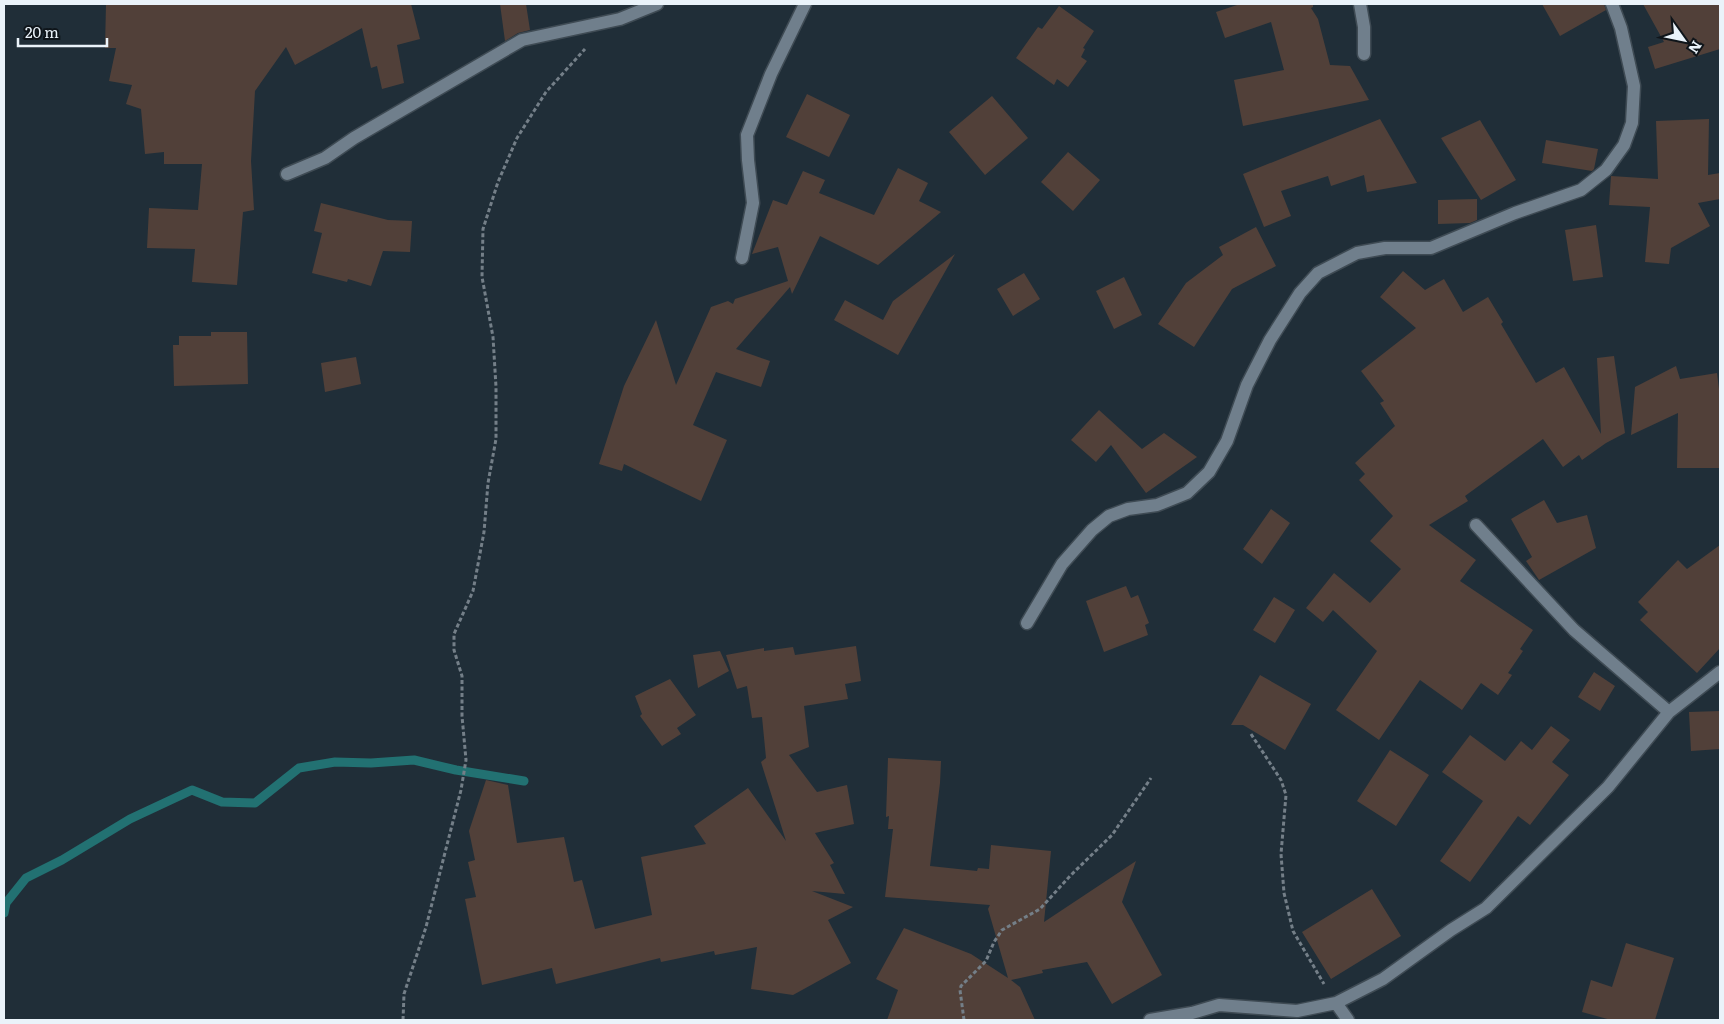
<svg xmlns="http://www.w3.org/2000/svg" width="1724" height="1024" viewBox="0 0 1724 1024" font-family="Literata,serif">
  <rect width="100%" height="100%" fill="#202e38"/>
  <g fill="none" stroke-linecap="round" stroke-linejoin="round">
    <!-- stream -->
    <path stroke="#227172" stroke-width="9" d="M4,913L6,903L26,878L62,860L130,819L192,790L222,802L255,803L299,768L335,762L371,763L414,760L456,770L524,781"/>
  </g>
  <!-- building -->
  <path fill="#514039" d="M106,4H411L420,39L397,45L404,83L382,89L377,66L371,68L362,28L295,65L286,47L255,91L251,161L254,210L243,212L237,285L192,282L195,249L147,248L149,208L198,210L202,164H164V152L145,154L141,109L126,104L132,85L109,81L116,48H105Z
    M500,4H526L530,30L518,33L505,41Z
    M1240,4H1313V7L1311,8L1318,19L1330,65L1350,66L1369,100L1243,126L1234,80L1284,70L1271,22L1225,38L1216,12Z
    M1542,4H1604L1606,10L1560,36Z
    M1643,4H1720V49L1655,69L1648,47L1664,42Z
    M1059,6L1094,31L1083,48L1085,49L1081,57L1087,61L1068,87L1057,79L1054,85L1016,58L1038,27L1042,29Z
    M807,94L850,115L829,157L786,137Z
    M992,96L1028,138L985,175L949,132Z
    M1380,119L1417,183L1367,192L1364,175L1331,186L1328,176L1281,191L1291,216L1264,227L1243,174Z
    M1709,119L1708,175L1720,173V199L1698,203L1710,226L1671,248L1669,264L1645,262L1650,207L1609,205L1611,176L1658,179L1656,121Z
    M1480,120L1516,180L1481,200L1441,138Z
    M1546,140L1598,149L1594,169L1592,171L1542,163Z
    M1068,152L1100,180L1073,211L1041,182Z
    M898,168L928,183L919,201L941,212L878,265L820,236L792,294L790,287L736,349L770,361L761,387L716,372L693,425L727,440L701,501L624,464L622,471L599,464L624,386L656,320L676,385L711,307L728,301L733,304L735,299L788,281L778,247L752,254L773,200L787,205L803,171L825,180L819,193L874,215Z
    M1477,199V220L1470,223L1438,224V200Z
    M321,203L388,220L412,221L410,252L383,251L371,286L348,279L347,282L312,273L322,233L314,231Z
    M1596,225L1603,277L1573,281L1565,230Z
    M1256,227L1276,266L1232,289L1194,347L1158,324L1186,283L1223,255L1219,247Z
    M955,254L898,355L834,320L845,300L883,320L893,301Z
    M1403,271L1425,290L1444,279L1463,312L1488,297L1503,322L1501,324L1536,383L1564,367L1601,434L1597,358L1614,356L1625,433L1606,443L1582,460L1579,455L1563,467L1543,439L1465,496L1468,501L1429,525L1476,560L1460,581L1533,630L1520,649L1523,651L1508,673L1512,675L1498,695L1481,683L1462,710L1420,680L1379,740L1336,710L1377,651L1333,610L1323,622L1306,608L1334,573L1370,603L1401,569L1370,541L1393,516L1359,480L1365,474L1355,463L1395,426L1380,403L1384,401L1361,371L1416,328L1380,297Z
    M1024,273L1040,299L1013,316L997,289Z
    M1124,277L1142,315L1114,329L1096,291Z
    M211,332H247L248,384L174,386L173,345H179V336H211Z
    M356,357L361,384L325,392L321,363Z
    M1676,366L1680,379L1717,373L1720,397V468H1677L1678,413L1631,435L1635,387Z
    M1099,410L1142,449L1164,433L1197,457L1146,493L1111,445L1096,462L1071,440Z
    M1544,500L1557,523L1587,515L1596,548L1539,580L1526,561L1532,557L1511,519Z
    M1271,509L1290,523L1262,564L1243,549Z
    M1720,545V648L1697,673L1640,620L1648,612L1638,602L1678,560L1687,569Z
    M1126,586L1131,598L1138,595L1149,623L1145,625L1148,635L1104,652L1086,601Z
    M1274,597L1295,610L1275,643L1253,630Z
    M856,646L861,681L845,684L848,699L804,706L809,747L789,755L817,792L847,785L854,824L815,833L834,863L830,865L845,894L812,891L853,907L828,920L851,963L793,995L751,989L757,947L715,955L714,951L661,962L660,958L556,984L552,968L482,985L465,899L476,897L468,862L475,860L469,831L486,780L508,785L517,843L564,837L574,882L582,880L595,929L652,915L641,857L706,844L694,826L748,788L786,841L761,762L766,758L762,717L752,718L747,686L737,689L726,655L764,648V651L793,647L795,655Z
    M720,651L729,671L698,688L693,655Z
    M1594,672L1615,686L1600,711L1578,697Z
    M1260,675L1311,704L1285,750L1243,725H1231Z
    M670,679L696,715L677,728L681,734L662,746L640,716L642,714L635,696Z
    M1720,711V749L1691,751L1689,712Z
    M1551,726L1570,740L1552,762L1569,775L1530,825L1518,816L1470,882L1440,861L1483,801L1442,772L1470,735L1505,761L1521,741L1532,750Z
    M1390,750L1429,775L1396,826L1357,801Z
    M888,758L941,761L940,783L930,866L977,871L978,868L989,869L991,845L1051,851L1044,922L1136,861L1122,902L1162,975L1112,1004L1087,962L1042,970L1043,973L1011,980L1020,987L1035,1020H887L898,990L876,979L904,928L971,954L1008,978L988,909L990,905L885,897L893,829H888L889,816L886,817Z
    M1372,889L1401,936L1331,979L1302,932Z
    M1626,943L1674,958L1655,1020H1611L1582,1012L1591,980L1612,987Z"/>
  <g fill="none" stroke-linecap="round" stroke-linejoin="round">
    <!-- minor casing -->
    <g stroke="#3f4b54" stroke-width="15">
      <path id="minor" d="M1360,4L1364,27V54
        M287,174L325,158L354,138L522,40L620,19L657,4
        M742,258L753,203L748,160L747,135L771,74L805,4
        M1476,525L1574,630L1669,712
        M1027,623L1062,564L1092,530L1109,516L1128,509L1157,505L1187,493L1209,472L1227,441L1247,385L1270,340L1300,293L1318,273L1357,253L1385,248H1431L1515,213L1581,190L1606,170L1624,145L1632,123L1634,86L1621,28L1612,4
        M1336,1003L1348,1020
        M1150,1020L1192,1013L1219,1005L1297,1011L1336,1003L1383,979L1451,930L1486,908L1608,787L1669,712L1720,672"/>
    </g>
    <!-- path -->
    <path stroke="#747f88" stroke-width="3" stroke-dasharray="4 2.5" stroke-linecap="butt" d="M1251,734L1281,780L1286,795L1281,854L1284,893L1293,931L1324,984
      M403,1020L404,994L426,927L461,790L466,760L462,716V676L454,650V634L473,591L484,532L488,483L496,439V387L493,337L482,277L483,229L498,182L517,138L546,92L585,49
      M964,1020L960,990L961,986L986,961L994,942L1002,930L1040,909L1070,876L1112,835L1151,778"/>
    <!-- minor -->
    <use href="#minor" stroke="#707f8c" stroke-width="12"/>
  </g>
  <!-- border -->
  <rect width="1724" height="1024" fill="none" stroke="#eaf3fa" stroke-width="10"/>
  <!-- north arrow -->
  <g transform="translate(1684 40) rotate(123)" stroke="#0f151a" stroke-width="4" paint-order="stroke">
  <path d="M0-4L9 19L0 12L-9 19Z" fill="#eaf3fa"/>
  <text y="-8" font-size="14" font-weight="bold" text-anchor="middle" fill="#eaf3fa">N</text>
  </g>
  <!-- scale -->
  <path d="M18 38v8h89v-8" fill="none" stroke="#eaf3fa" stroke-width="2.5"/>
  <text x="25" y="38" font-size="15" fill="#eaf3fa" stroke="#0f151a" stroke-width="4" paint-order="stroke">20 m</text>
</svg>
